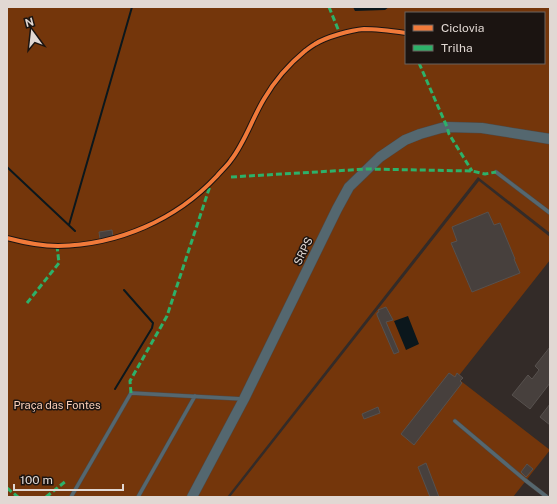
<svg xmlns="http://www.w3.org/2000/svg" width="557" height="504" viewBox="0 0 557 504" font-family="'Public Sans',sans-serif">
  <rect width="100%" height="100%" fill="#332b28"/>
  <!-- green -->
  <path fill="#74360b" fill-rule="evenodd" d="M7,7H550V233L478,177L227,497H7ZM406,13H544V63H406Z
    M479,181L550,237V260L457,378L550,450L513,497H230Z"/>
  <!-- water -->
  <path fill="#0b171c" d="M353,7H389L385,10L355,11Z
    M408,316L419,344L406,350L394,321Z"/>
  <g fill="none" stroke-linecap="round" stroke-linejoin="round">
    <!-- stream -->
    <path stroke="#0b171c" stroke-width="2" d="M7,167L75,231
      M69,225L132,7
      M115,389L152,328L153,323L124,290"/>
  </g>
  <!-- building -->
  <path fill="#47403d" stroke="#57514e" d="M488,212L494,225L500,223L515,259H514L520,273L472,292L451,243L457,241L452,227Z
    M112,230L113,237L100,239L99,232Z
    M386,307L393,320L386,322L399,352L394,354L377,315V313L379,312L378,310Z
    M550,347V383L530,409L512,395L528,375L532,379L539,370L535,366Z
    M449,373L455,377L457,373L463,378L460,381L462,383L414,445L401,434Z
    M550,404V425L540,417Z
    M378,407L380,413L364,419L362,414Z
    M426,463L439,497H430L418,467Z
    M527,464L533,469L526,477L521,472Z"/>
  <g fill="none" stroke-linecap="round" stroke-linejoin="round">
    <!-- service casing -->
    <g stroke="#4e4844" stroke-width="4.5">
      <path id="service" d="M496,172L550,213
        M455,421L525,480L547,497
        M71,497L131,393L243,399
        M138,497L195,396"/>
    </g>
    <!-- secondary casing -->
    <g stroke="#4e4844" stroke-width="11">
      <path id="secondary" d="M192,497L244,399L337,209L349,187L380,157L405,140L420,134L441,128L447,127L482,128L550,139"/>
    </g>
    <!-- service -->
    <use href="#service" stroke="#55676f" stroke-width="3.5"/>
    <!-- secondary -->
    <use href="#secondary" stroke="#54676f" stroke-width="10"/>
    <!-- quiet -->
    <path stroke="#2db169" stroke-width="3" stroke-dasharray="6 3" stroke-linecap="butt" d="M329,7L340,34
      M419,63L447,127L449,134L472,171
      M231,177L367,169L472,171L485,174L496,172
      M27,303L59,263L57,246
      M131,393L130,381L167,316L210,186
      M7,488L18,497
      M46,497L66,481"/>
    <!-- cycleway casing -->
    <g stroke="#1b1411" stroke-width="6">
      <path id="cycleway" d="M7,238C22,242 42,246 58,246C118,245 176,220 217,176C221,171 227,166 231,160C245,142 252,119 264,99C275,80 288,65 305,51C308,49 311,46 315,44C326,37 351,30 364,29C378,29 392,31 406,33"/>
    </g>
    <!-- cycleway -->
    <use href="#cycleway" stroke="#f17a3a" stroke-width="4"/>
  </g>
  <g text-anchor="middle" stroke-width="3" stroke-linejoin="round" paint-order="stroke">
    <!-- street labels -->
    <g font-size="11" fill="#e1d8d3" stroke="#1b1411">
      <text transform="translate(303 251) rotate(-64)" y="4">SRPS</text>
    </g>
    <!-- park labels -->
    <g font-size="11" fill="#fdd1ba" stroke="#1b1411">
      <text x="57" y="409">Praça das Fontes</text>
    </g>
  </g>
  <!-- border -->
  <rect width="557" height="504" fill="none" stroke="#e1d8d3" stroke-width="16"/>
  <!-- legend -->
  <rect x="405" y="12" width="140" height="52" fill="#1b1411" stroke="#6a625f"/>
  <rect x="413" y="25" width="20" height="6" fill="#f17a3a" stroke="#6a625f"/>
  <text x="441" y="32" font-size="12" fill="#e1d8d3">Ciclovia</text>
  <rect x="413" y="45" width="20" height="6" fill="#2db169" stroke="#6a625f"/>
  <text x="441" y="52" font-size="12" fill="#e1d8d3">Trilha</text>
  <!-- north arrow -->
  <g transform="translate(32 32) rotate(345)" stroke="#1b1411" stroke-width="3" paint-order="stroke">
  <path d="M0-3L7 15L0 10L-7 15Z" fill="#e1d8d3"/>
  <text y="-6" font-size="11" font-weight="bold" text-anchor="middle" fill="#e1d8d3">N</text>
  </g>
  <!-- scale -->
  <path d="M14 484v6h109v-6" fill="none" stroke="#e1d8d3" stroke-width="2"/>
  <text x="20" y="484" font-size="12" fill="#e1d8d3" stroke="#1b1411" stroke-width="3" paint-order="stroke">100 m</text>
</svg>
